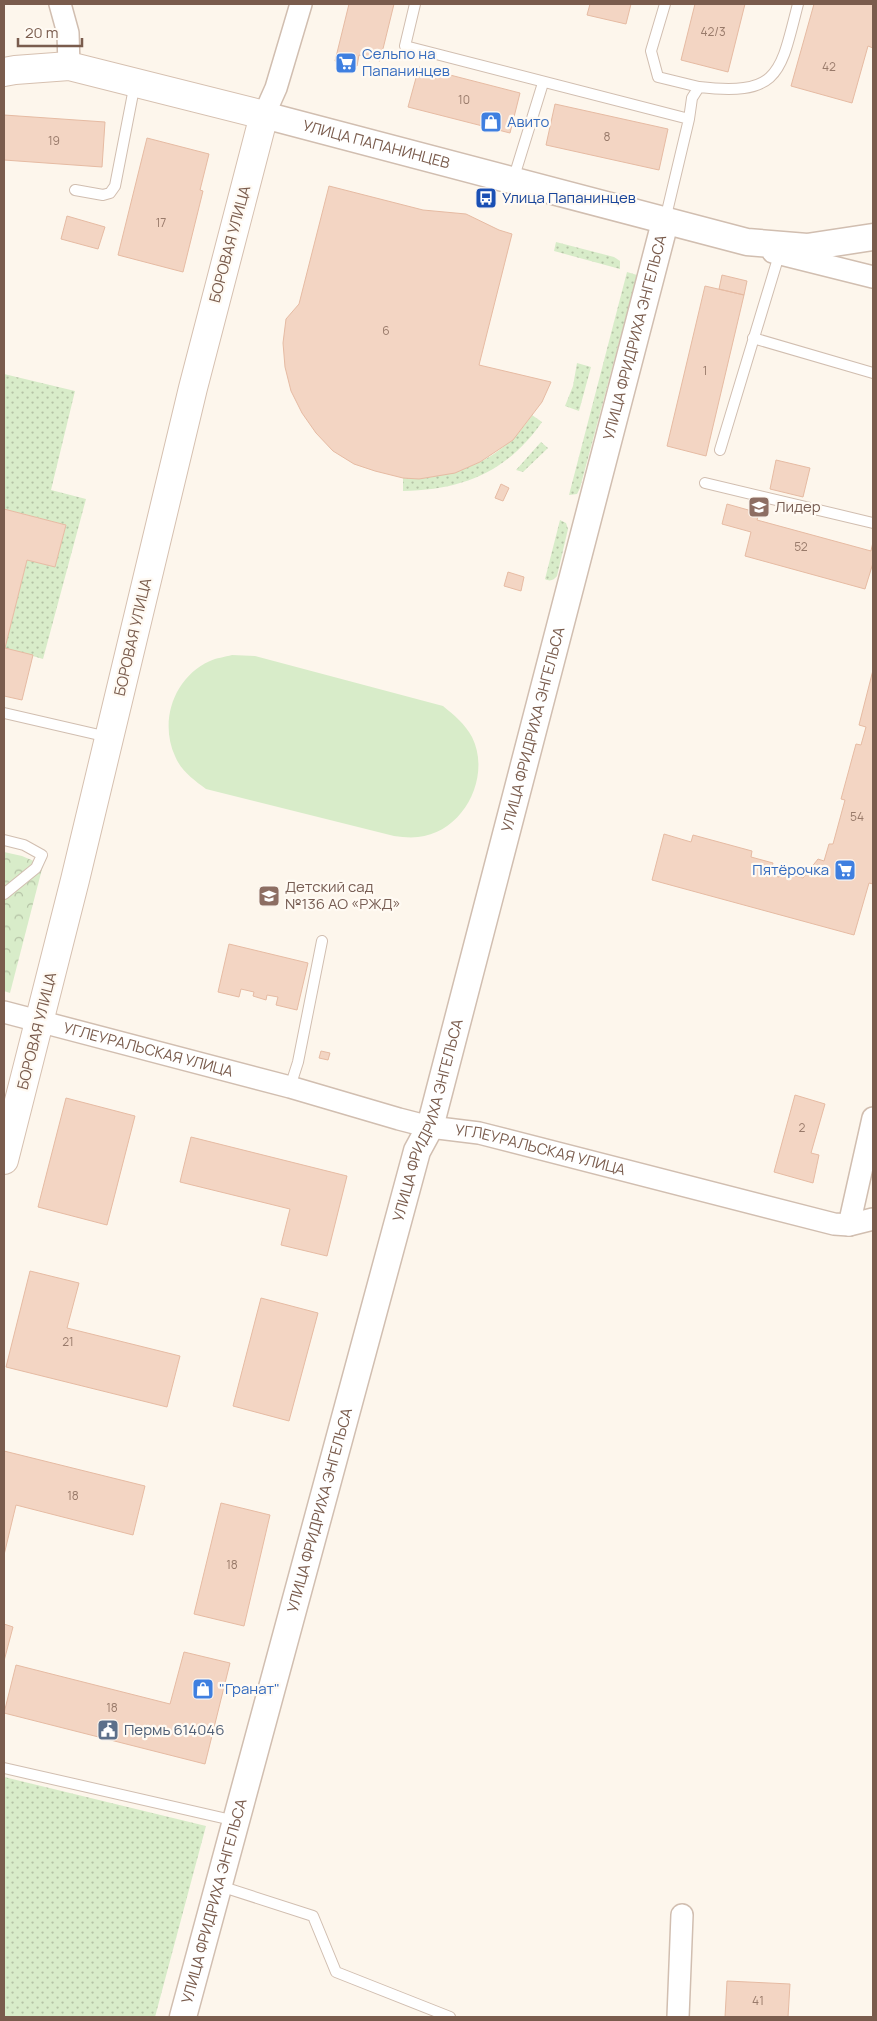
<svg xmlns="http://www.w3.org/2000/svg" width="877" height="2021" viewBox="0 0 877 2021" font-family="Manrope,sans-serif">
  <defs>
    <pattern id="grass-dots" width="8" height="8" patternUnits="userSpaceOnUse" patternTransform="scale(1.25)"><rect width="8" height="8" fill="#d8ecc9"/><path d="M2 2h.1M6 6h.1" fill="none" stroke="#b4c2a5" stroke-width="1.8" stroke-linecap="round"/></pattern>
    <pattern id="park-crowns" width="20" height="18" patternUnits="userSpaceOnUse" patternTransform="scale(1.25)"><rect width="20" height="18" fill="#d8ecc9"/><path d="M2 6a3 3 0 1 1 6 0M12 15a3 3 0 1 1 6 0" fill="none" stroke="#b4c2a5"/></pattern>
  </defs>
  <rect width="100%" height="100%" fill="#fdf6ec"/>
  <!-- grass -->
  <path fill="url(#grass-dots)" d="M556,242L614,257L620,261V269L554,251Z
    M627,272L637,275L580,488L577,494L569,495Z
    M577,363L591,367L579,411L565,406L573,386Z
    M4,374L75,391L51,490L86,499L43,659L5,648L27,560L55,567L66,525L4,509Z
    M532,415L542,422C507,472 463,490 403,491V478C456,479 503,460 532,415Z
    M541,442L548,448L523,472L516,470Z
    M560,520L566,523L568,529L557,576C554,580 550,582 545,579Z
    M4,1777L206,1826L155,2017H4Z"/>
  <!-- park -->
  <path fill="url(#park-crowns)" d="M4,852L22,856L43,865L10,993L4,991Z"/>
  <!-- pitch -->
  <path fill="#d8ecc9" d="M232,655L255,656L443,706C454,715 465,724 472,737C492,777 463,833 418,837C410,838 402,837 394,836L206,789C194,780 181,771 175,756C159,721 174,677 210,661C216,658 225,657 232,655Z"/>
  <!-- building -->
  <path fill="#f3d5c3" stroke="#e6bba3" d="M349,4H394L380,61L359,55L357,66L335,61Z
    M590,4H631L626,24L587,15Z
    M695,4H745L728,72L681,60Z
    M814,4H873V48L868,46L852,103L791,86Z
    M419,67L520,93L510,133L408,107Z
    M555,104L668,129L659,170L546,145Z
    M4,115L105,122L102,167L4,160Z
    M147,138L209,154L200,190L203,191L183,272L118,255Z
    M329,186L423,210L466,214L499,230L512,234L479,365L551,382L542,402L513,440L480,462L455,473L419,479L403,478L375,471L354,464L333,451L316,433L302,413L291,391L285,367L283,343L286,319L299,304Z
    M67,216L105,227L98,249L61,239Z
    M722,275L747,281L744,295L719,289Z
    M705,286L744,295L706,456L667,446Z
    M776,460L810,468L803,497L770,489Z
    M501,484L509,488L503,501L495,498Z
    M727,504L759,513L757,520L871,551L873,542V563L865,589L745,556L751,532L722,524Z
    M4,509L66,525L55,567L27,560L5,648L33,655L22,700L4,696Z
    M508,572L524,577L521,591L504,586Z
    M873,670V884L869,883L854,935L652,880L664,834L691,842L693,835L752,851L751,857L773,863L770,875L779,877L781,872L803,878L818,859L824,861L829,844H833L845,800L841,799L856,744L861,745L866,727L859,725Z
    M229,944L308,963L297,1010L276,1005L278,997L267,995L266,1000L253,996L254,992L241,989L239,997L218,992Z
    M321,1051L330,1053L328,1060L319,1058Z
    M795,1095L825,1104L811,1153L819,1155L813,1183L774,1172Z
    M66,1098L135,1116L107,1225L38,1207Z
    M191,1137L347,1176L327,1256L281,1245L290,1209L180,1182Z
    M30,1271L79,1283L67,1328L180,1356L167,1407L6,1367Z
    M261,1298L318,1313L289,1421L233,1406Z
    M4,1451L145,1486L133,1535L16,1505L4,1555Z
    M221,1503L270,1515L244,1626L194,1614Z
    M4,1624L13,1627L4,1661Z
    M184,1652L230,1663L205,1764L4,1713L16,1665L170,1704Z
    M727,1981L790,1984L788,2017H725Z"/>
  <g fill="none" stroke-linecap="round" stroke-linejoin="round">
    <!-- service casing -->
    <g stroke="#d1beb0" stroke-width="12">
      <path id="service" d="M415,4L405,46L689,119L692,98L699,87C780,96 780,74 798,4
        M665,4L651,51L658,77L699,87
        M513,180L543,83
        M75,190L103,195L110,193L115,186L135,83
        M665,220L689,119
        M753,338L873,373
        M720,450L779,255
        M705,483L873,523
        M4,713L108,737
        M4,840L24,845L42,855L36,868L4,894
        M290,1087L298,1062L322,941
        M4,1768L236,1821
        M220,1886L313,1916L336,1972L450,2017"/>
    </g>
    <!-- minor casing -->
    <g stroke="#d1beb0" stroke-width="24">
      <g id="minor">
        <path d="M60,4L68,33L69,66"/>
        <path d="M264,115L276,88L301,4"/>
        <path d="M773,252L873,277"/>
        <path id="s1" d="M4,1012L290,1087L399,1119L430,1127L479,1133L834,1224L849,1225L873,1219"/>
        <path d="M849,1225L873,1118"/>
        <path d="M678,2017L682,1915"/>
      </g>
    </g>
    <!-- tertiary casing -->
    <g stroke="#d1beb0" stroke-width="29">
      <g id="tertiary">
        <path id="s2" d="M264,115L747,242L807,247L873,237"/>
        <path id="s3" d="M183,2017L417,1151L430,1127L665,222"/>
      </g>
    </g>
    <!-- secondary casing -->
    <g stroke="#d6c0b0" stroke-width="30">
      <path id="secondary" d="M4,72L15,70L69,66L264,115L193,388L75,880L4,1160"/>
    </g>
    <!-- service -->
    <use href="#service" stroke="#fff" stroke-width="10"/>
    <!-- minor -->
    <use href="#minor" stroke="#fff" stroke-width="21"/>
    <!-- tertiary -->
    <use href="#tertiary" stroke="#fff" stroke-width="26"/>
    <!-- secondary -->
    <use href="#secondary" stroke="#fff" stroke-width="28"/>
  </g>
  <!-- icons -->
  <defs>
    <g id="supermarket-square" transform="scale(1.125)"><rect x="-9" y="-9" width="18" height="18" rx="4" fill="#3f7fe0" stroke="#fffaf3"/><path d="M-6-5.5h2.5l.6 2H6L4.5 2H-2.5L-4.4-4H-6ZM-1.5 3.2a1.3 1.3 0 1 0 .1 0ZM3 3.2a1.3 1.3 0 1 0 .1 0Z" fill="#fff"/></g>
    <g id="shop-square" transform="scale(1.125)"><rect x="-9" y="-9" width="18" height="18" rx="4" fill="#3f7fe0" stroke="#fffaf3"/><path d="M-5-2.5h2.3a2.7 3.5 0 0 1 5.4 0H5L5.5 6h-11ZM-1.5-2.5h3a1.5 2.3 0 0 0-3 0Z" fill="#fff"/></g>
    <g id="bus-square" transform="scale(1.125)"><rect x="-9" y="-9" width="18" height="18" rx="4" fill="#1a4fb4" stroke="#fffaf3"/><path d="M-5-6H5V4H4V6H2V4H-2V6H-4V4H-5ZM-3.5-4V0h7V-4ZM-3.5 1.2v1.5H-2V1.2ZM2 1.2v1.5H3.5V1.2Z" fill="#fff"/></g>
    <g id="school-square" transform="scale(1.125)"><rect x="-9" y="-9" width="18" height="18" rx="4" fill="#8d6e63" stroke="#fffaf3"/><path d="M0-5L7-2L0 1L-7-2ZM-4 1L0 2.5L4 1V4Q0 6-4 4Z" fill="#fff"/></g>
    <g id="civic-square" transform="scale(1.125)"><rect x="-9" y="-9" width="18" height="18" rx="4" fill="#5c6f8a" stroke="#fffaf3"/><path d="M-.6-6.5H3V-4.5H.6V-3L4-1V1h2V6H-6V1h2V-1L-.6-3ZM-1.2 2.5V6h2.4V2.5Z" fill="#fff"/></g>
  </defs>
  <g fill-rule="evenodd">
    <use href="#supermarket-square" x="346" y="63"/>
    <use href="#shop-square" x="491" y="122"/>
    <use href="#bus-square" x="486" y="198"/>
    <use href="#school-square" x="759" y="507"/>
    <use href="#supermarket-square" x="845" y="870"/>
    <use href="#school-square" x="269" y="896"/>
    <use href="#shop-square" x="203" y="1689"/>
    <use href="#civic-square" x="108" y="1730"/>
  </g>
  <g text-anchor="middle" stroke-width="4.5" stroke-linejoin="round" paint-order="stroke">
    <!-- number labels -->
    <g font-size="12" fill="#987a6a">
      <text x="713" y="36">42/3</text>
      <text x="829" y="71">42</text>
      <text x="464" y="104">10</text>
      <text x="607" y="141">8</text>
      <text x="54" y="145">19</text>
      <text x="161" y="227">17</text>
      <text x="386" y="335">6</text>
      <text x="705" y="375">1</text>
      <text x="801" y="551">52</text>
      <text x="857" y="821">54</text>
      <text x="802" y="1132">2</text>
      <text x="68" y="1346">21</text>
      <text x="73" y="1500">18</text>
      <text x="232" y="1569">18</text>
      <text x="112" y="1712">18</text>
      <text x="758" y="2005">41</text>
    </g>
    <!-- shop labels -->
    <g font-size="15" fill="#366cbe" stroke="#fffaf3" text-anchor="start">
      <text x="362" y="59">Сельпо на<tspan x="362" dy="17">Папанинцев</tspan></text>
      <text x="507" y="127">Авито</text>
      <text x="829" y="875" text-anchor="end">Пятёрочка</text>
      <text x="219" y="1694">"Гранат"</text>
    </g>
    <!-- street labels -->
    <g font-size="15" fill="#7a5c4d" stroke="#fffaf3">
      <text dy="5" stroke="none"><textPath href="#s2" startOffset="116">УЛИЦА ПАПАНИНЦЕВ</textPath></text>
      <text transform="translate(230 244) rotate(-75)" y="5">БОРОВАЯ УЛИЦА</text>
      <text dy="5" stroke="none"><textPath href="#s3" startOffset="1740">УЛИЦА ФРИДРИХА ЭНГЕЛЬСА</textPath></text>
      <text transform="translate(133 637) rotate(-77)" y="5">БОРОВАЯ УЛИЦА</text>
      <text dy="5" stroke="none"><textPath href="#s3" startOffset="1335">УЛИЦА ФРИДРИХА ЭНГЕЛЬСА</textPath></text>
      <text transform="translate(37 1031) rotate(-76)" y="5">БОРОВАЯ УЛИЦА</text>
      <text dy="5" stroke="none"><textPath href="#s1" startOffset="149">УГЛЕУРАЛЬСКАЯ УЛИЦА</textPath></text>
      <text dy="5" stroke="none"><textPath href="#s3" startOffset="930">УЛИЦА ФРИДРИХА ЭНГЕЛЬСА</textPath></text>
      <text dy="5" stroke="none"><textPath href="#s1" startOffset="554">УГЛЕУРАЛЬСКАЯ УЛИЦА</textPath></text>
      <text dy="5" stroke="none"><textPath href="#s3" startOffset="525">УЛИЦА ФРИДРИХА ЭНГЕЛЬСА</textPath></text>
      <text dy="5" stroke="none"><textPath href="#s3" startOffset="120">УЛИЦА ФРИДРИХА ЭНГЕЛЬСА</textPath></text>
    </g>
    <!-- transit labels -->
    <g font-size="15" fill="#164399" stroke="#fffaf3" text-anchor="start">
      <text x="502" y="203">Улица Папанинцев</text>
    </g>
    <!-- education labels -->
    <g font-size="15" fill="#785e54" stroke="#fffaf3" text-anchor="start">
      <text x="775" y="512">Лидер</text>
      <text x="285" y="892">Детский сад<tspan x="285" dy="17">№136 АО «РЖД»</tspan></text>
    </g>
    <!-- service labels -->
    <g font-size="15" fill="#4e5e75" stroke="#fffaf3" text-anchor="start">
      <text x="124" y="1735">Пермь 614046</text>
    </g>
  </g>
  <!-- border -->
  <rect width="877" height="2021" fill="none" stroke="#7a5c4d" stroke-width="10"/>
  <!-- scale -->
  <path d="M18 38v8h64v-8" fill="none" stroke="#7a5c4d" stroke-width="2.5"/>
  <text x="25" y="38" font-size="15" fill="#7a5c4d" stroke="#fffaf3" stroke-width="4" paint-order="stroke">20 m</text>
</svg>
